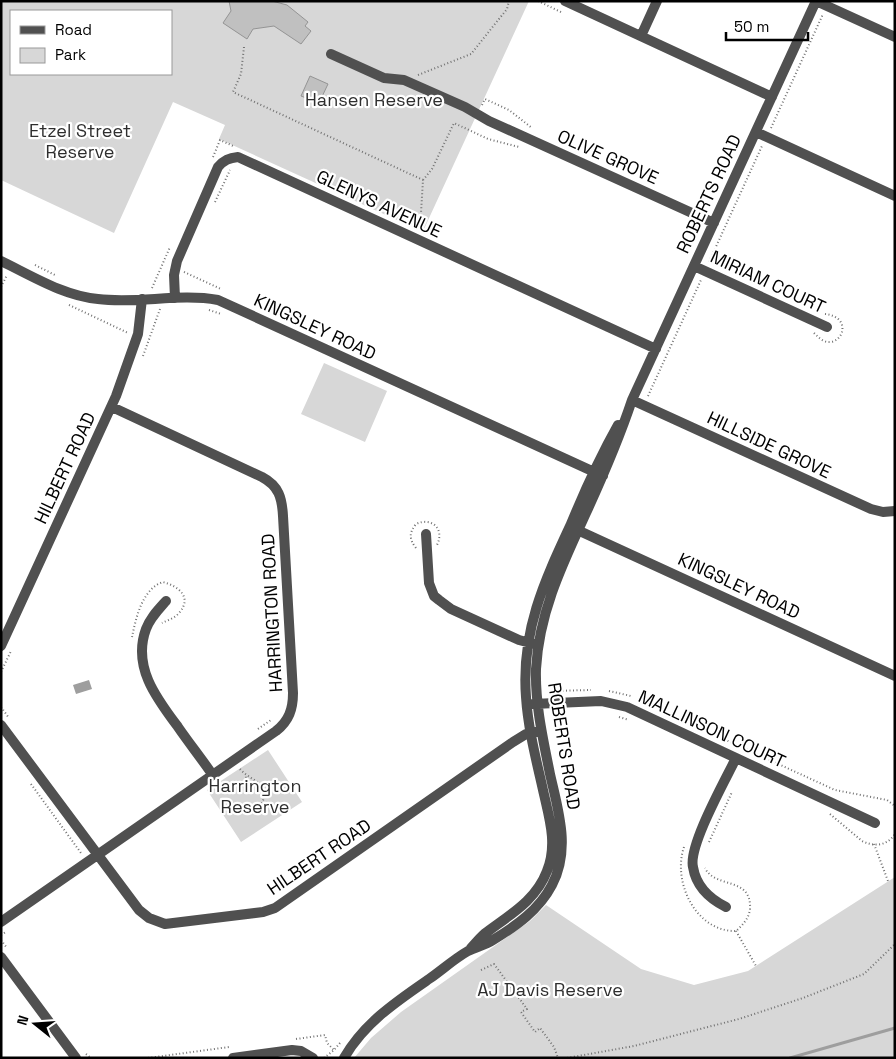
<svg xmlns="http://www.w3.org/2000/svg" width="896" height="1059" viewBox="0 0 896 1059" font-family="'Space Grotesk',sans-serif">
  <rect width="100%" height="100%" fill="#fff"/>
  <!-- green -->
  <path fill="#d7d7d7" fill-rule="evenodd" d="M1,1H529L424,229L410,226L219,139L225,125L173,102L114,233L1,180ZM11,11H171V74H11Z
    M324,363L387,391L365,442L301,414Z
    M268,750L302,802L241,842L207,790Z
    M895,877V1058H354L371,1038L401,1012L530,921L546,905L641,969L694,985L748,971Z"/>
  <!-- water -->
  <path fill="#9e9e9e" d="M89,680L92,689L76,694L73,685Z"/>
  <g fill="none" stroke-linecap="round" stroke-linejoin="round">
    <!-- stream -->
    <path stroke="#9e9e9e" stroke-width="3" d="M790,1058L895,1028"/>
  </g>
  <!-- building -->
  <path fill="#c0c0c0" stroke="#949494" d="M229,1H272L287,5L308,22L305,26L311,31L301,44L274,26L253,29L247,39L223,23L231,11Z
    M310,76L328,84L319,103L301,96Z"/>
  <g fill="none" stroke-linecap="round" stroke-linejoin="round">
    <!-- path -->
    <path stroke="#727272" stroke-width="2" stroke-dasharray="1 2.5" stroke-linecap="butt" d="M538,1L561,12
      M244,47L241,74L233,92L423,180L420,229
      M418,75L471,54L507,9L509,1
      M482,105L485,99L509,110L532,128
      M771,128L823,14
      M213,157L220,140L233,146
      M423,180L432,169L454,123L488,139L519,147
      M215,202L230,170
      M709,262L762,146
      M35,265L55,275
      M184,272L221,289
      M1,287L7,275
      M152,288L170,247
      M69,305L128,333
      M209,310L221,314
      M814,333C817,336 820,339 824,341C842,348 854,317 825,314
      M143,356L160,309
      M648,396L701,280
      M416,548C409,539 409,533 416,524C431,517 445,528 437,545
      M132,637C136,618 142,589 163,582C178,586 193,597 179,613C175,618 168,620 162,623
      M1,672L11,651
      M552,691L591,690
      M609,691L631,696
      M1,707L9,718
      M667,713L835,790L887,800L895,806
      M619,717L629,720
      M258,729L271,720
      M240,769C251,782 276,784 259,807L260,810
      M31,784L81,853
      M241,790V787L246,781V775
      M830,814L862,841C874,847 887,846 895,834
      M709,842L732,792
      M874,844L888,881
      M684,847C672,882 696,932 736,931C743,925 749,918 750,909C752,876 715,889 705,868
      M736,931L756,966
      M1,935L6,932
      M1,940L7,948
      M481,970L494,964L527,1009L521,1012L535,1032L540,1028L554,1047L558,1058
      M296,1039L325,1035L327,1043L334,1050
      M86,1054L91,1058
      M148,1058L229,1047
      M324,1058L334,1050L340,1043
      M567,1058L634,1046L739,1019L803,998L864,974L895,944"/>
    <!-- minor -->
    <path stroke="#505050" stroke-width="10" d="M565,1L772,97
      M816,1L895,37
      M641,36L657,1
      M331,54L384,78L404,80L465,107L489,121L714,223
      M756,132L895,196
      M1,261C32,276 64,296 98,299C138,304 179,293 218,300L603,476
      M694,266L827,327
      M175,298L174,275L177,261L218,167C224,160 229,158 238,157L656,349
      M632,400L871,509L883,512L895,511
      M573,528L895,676
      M426,534L429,583L434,596L439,600L451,609L519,640L534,644
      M166,601C158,610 150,618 146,629C132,667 157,699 178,727C189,743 201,758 212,774
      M1,646L116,396L138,334L142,299
      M533,704L601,701L627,707L875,823
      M1,725L139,910L149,918L165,924L263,912L275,908L513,742L526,734L541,730
      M726,907C710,899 696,886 693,867C688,846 726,779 736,758
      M1,922L276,731C289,721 293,709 293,693L283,516C282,498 279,486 262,477L112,407
      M471,948C476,943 481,936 487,932C511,914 536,900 547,871C558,844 549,817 543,790C536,759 528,728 526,697C521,631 544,582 571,524C585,490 600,457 618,425
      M1,957L76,1058
      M233,1058L292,1050L301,1051L313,1058
      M344,1058C364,1023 397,1001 429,979C442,970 454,959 468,951C476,947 485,945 493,940C516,926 539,910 552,885C571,849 558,810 550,774C543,739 535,704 536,669C539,612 563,563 586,513C603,476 619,439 632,400L816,1"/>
  </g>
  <g text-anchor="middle" stroke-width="4.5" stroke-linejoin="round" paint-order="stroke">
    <!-- park labels -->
    <g font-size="18" fill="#2e2e2e" stroke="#fff">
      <text x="374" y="106">Hansen Reserve</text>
      <text x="80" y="137">Etzel Street<tspan x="80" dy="21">Reserve</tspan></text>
      <text x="255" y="792">Harrington<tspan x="255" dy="21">Reserve</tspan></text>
      <text x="550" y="996">AJ Davis Reserve</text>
    </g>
    <!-- street labels -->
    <g font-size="18" fill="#000" stroke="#fff">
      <text transform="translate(608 157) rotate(24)" y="6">OLIVE GROVE</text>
      <text transform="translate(709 194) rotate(-65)" y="6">ROBERTS ROAD</text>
      <text transform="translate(379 204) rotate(25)" y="6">GLENYS AVENUE</text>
      <text transform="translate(768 282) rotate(25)" y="6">MIRIAM COURT</text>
      <text transform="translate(315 327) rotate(25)" y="6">KINGSLEY ROAD</text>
      <text transform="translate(769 445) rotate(25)" y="6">HILLSIDE GROVE</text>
      <text transform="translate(65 468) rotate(-65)" y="6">HILBERT ROAD</text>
      <text transform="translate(739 586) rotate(25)" y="6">KINGSLEY ROAD</text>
      <text transform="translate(272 613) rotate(-93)" y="6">HARRINGTON ROAD</text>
      <text transform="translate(712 729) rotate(25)" y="6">MALLINSON COURT</text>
      <text transform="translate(564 746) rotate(81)" y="6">ROBERTS ROAD</text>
      <text transform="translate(319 857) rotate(-34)" y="6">HILBERT ROAD</text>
    </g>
  </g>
  <!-- border -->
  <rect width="896" height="1059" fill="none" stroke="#000000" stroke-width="5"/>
  <!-- legend -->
  <rect x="10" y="10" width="162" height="65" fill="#ffffff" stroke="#999999"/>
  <rect x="20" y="26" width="25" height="8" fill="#505050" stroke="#999999"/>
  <text x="55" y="35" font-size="15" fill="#000000">Road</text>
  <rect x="20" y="48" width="25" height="15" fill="#d7d7d7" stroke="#999999"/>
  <text x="55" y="60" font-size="15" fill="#000000">Park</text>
  <!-- north arrow -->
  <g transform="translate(35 1024) rotate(287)" stroke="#ffffff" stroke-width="4" paint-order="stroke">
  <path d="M0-4L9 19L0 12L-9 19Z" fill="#000000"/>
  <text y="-8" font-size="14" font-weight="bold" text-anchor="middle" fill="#000000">N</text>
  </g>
  <!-- scale -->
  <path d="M726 32v8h82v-8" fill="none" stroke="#000000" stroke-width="2.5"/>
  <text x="734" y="32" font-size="15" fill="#000000" stroke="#ffffff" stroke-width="4" paint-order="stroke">50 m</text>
</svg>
